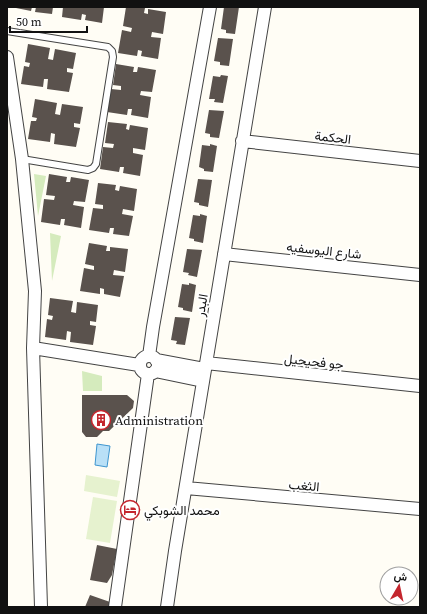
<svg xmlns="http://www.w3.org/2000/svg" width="427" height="614" viewBox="0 0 427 614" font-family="'Source Serif 4',Vazirmatn,serif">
  <rect width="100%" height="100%" fill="#fffdf5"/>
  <!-- green -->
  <path fill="#d5ebbd" d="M34,174L46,176L38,216Z
    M50,233L61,236L52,281Z
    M82,371L102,376V391H83Z"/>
  <!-- pitch -->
  <path fill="#e6f2cf" d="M86,475L120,481L117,497L84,491Z
    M93,497L117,501L110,543L86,539Z"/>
  <!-- water -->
  <path fill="#b9e0f7" stroke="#3f96cf" d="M97,444L110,446L107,467L95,465Z"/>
  <!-- building -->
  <path fill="#5a524d" d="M11,7H32L31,11Z
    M36,7H53L52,14L35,12Z
    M63,7H104L102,23L85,20L86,15L82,14L81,20L62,17Z
    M126,7L145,8L144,13L148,14V9L166,12L163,34L152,32L151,37L161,38L158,59L141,56L142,51L138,50L137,56L118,53L122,30L131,32L132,28L123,26Z
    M224,7H239L235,34L226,33V30L221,29Z
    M218,38L233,39L229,66L220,65V62L214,61Z
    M28,44L50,48L48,59L53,60L55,49L76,53L73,69L67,68V72L73,73L69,92L47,89L48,79H44L43,87L21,84L24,66L29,67L30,63L25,62Z
    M116,64L134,67L133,72H137L138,67L156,70L152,92L141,91L140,95L151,97L148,118L131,115L132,109H128L127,115L107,112L111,89L121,90V86L113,85Z
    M221,75L228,76L223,103L214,102L215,99H209L213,76L220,77Z
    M35,99L57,103L55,114L60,115L62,104L83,107L80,124L74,123V127L80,128L76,147L54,144L55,134L51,133L50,142L28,139L31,121H36L37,118L32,117Z
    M209,110L224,111L219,138L210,137V134L205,133Z
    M108,122L127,124L126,129L129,130L130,125L148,128L145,150L133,148V153L143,155L140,176L123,173L124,167H120L119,172L100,169L103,147L113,148L114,144L105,143Z
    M210,144L217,146L213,172L204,171V169L199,167L202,145L210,146Z
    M49,174L67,177L66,182H70L71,177L89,180L85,202L74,201L73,205L84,207L81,228L64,225L65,219H61L60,225L41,222L44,199L54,200L55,196L46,195Z
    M198,179L212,180L208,207L199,205V203L194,202Z
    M98,183L116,185L115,190L119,191L120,186L137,189L134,211L123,209L122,214L133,216L129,236L113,234L114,228H110L109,233L89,230L93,208L103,209V205L95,204Z
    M200,214L207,216L203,243L194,241V239L189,238L193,215L200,216Z
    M89,243L107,246L106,251H110V247L128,249L125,272L114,270L113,275L124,276L120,297L104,294V289L100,288V294L80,291L84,268L94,270V266L85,264Z
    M187,249L202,250L197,277L188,275L189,273L183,272Z
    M189,283L196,285L192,312L183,310V308L178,307L182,284L189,285Z
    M50,298L73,301L71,312L76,313L77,302L98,305L96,322L90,321V325L96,326L93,345L70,342L71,332L67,331L66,340L45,337L47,319L52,320L53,316L48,315Z
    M175,317L190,318L185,345L176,344L177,341L171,340Z
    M82,395H127L134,401L133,408L109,431H103L97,437H86L82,432Z
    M97,545L117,549L112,575L107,583L90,580Z
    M90,595L110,602L109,607H85Z"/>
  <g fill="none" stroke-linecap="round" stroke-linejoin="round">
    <!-- service casing -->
    <g stroke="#444" stroke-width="8">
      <path id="service" d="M7,31L108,47L112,51L113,57L96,164L93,168L88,170L22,159"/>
    </g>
    <!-- minor casing -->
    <g stroke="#444" stroke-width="14">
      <path id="minor" d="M7,57L22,159L35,291L33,348L41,607
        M242,141L420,161
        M224,254L420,275
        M33,348L139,365
        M140 365a9 9 0 1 1 18 0a9 9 0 1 1-18 0Z
        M149,356L153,327L210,7
        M156,360L204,369
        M206,363L420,386
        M155,371L203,381
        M186,488L420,509
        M115,607L148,374
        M167,607L175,551L265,7"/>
    </g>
    <!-- service -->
    <use href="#service" stroke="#fff" stroke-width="6"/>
    <!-- minor -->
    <use href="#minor" stroke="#fff" stroke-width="12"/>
  </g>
  <!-- icons -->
  <defs>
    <g id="building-ring" transform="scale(1)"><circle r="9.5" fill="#fff" stroke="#c4262e" stroke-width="1.5"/><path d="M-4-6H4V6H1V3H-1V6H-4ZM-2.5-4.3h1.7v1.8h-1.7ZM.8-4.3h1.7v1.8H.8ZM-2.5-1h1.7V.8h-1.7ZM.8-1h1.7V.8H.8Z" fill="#c4262e"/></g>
    <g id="hotel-ring" transform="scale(1)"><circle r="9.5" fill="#fff" stroke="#c4262e" stroke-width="1.5"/><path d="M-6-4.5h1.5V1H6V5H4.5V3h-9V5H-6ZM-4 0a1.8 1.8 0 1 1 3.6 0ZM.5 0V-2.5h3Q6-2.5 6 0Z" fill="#c4262e"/></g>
  </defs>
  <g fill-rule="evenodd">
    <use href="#building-ring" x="101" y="420"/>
    <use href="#hotel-ring" x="130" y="510"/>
  </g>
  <g text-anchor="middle" stroke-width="4" stroke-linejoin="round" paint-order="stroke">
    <!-- street labels -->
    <g font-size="13" fill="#111" stroke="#fff">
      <text transform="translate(333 137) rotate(6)" y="5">الحكمة</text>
      <text transform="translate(324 250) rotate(6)" y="5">شارع اليوسفيه</text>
      <text transform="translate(201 305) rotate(-80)" y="5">البدر</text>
      <text transform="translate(314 361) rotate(6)" y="5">جو فحيحيل</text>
      <text transform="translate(304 485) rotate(5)" y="5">الثغب</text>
    </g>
    <!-- poi labels -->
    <g font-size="13" fill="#111" stroke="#fff" text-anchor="start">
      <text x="115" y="425">Administration</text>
      <text x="144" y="515">محمد الشوبكي</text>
    </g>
  </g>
  <!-- border -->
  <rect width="427" height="614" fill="none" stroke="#111111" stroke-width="16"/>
  <!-- north arrow -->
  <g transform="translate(399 586) rotate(9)"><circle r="19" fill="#ffffff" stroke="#a0a0a0"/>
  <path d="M0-3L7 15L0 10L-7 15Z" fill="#c4262e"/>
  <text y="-6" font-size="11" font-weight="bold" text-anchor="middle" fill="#111111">ش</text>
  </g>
  <!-- scale -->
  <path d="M10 26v6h77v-6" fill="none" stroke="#111111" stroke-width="2"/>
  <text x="16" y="26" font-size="12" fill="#111111" stroke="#ffffff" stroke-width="3" paint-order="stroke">50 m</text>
</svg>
